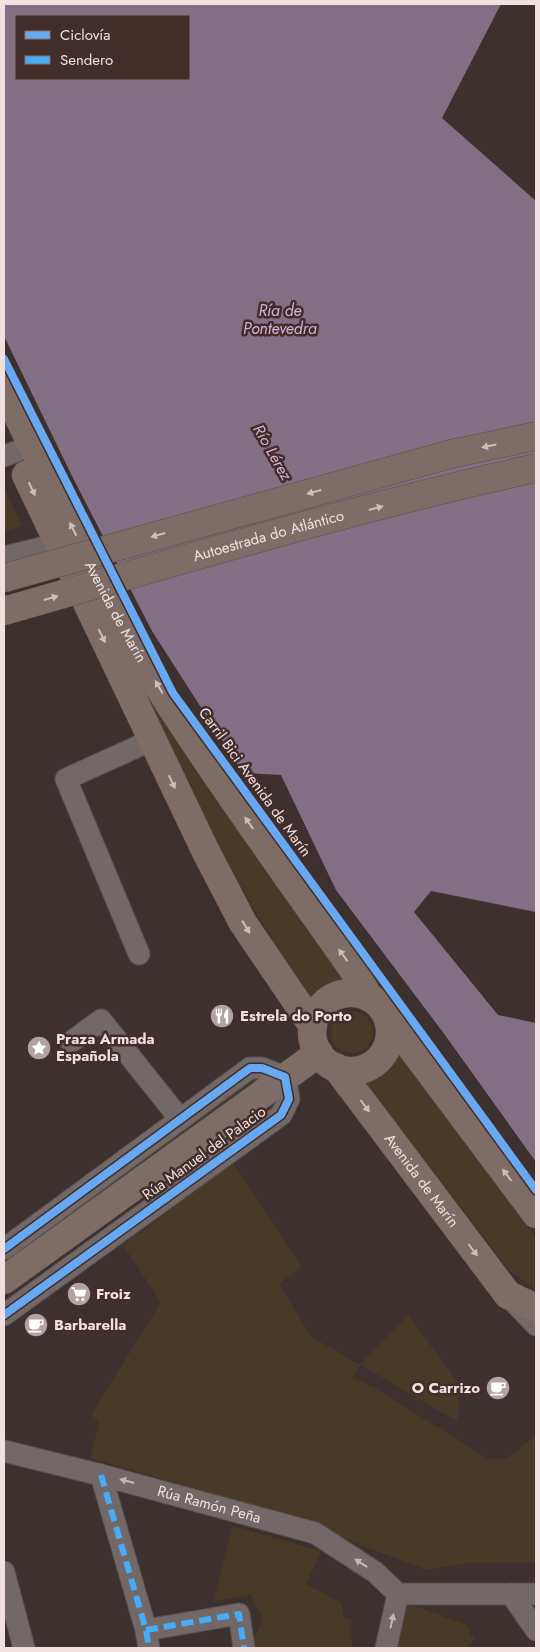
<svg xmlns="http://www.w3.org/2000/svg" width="540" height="1652" viewBox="0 0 540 1652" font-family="Jost,sans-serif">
  <rect width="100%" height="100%" fill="#3d3130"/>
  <!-- green -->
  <path fill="#473b27" d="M4,488L22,526L4,531Z
    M106,623L352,979L327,984L308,1001L225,860Z
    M331 1032a21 21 0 1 1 42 0a21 21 0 1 1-42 0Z
    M401,1055L536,1238V1289L511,1272L363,1081L388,1069Z
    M255,1072L262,1075L260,1081L25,1253L28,1240Z
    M233,1162L301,1267L279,1284L310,1336L360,1365L408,1315L461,1387L457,1421L361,1365L352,1377L373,1387L488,1459L508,1458L536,1435V1562L470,1563L427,1570L335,1535L314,1523L91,1458L99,1424L92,1414L161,1302L123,1245Z
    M232,1526L321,1551L306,1584L341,1603L344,1618L351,1620L352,1648H247L263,1621C261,1611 252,1604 252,1594L214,1601Z
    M405,1603L465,1624L471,1629L469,1633L475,1639L466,1648H393Z"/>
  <!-- water -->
  <path fill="#826f84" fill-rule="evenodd" d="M4,4H501L442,118L536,201V912L431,891L414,912L498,1015L536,1023V1162L445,1035L336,890L281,775L243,773L152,631L73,478L4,336ZM16,16H189V79H16Z"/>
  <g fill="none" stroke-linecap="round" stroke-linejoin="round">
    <!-- minor casing -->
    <g stroke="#594e4d" stroke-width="23">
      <g id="minor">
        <path d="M4,456L15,452"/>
        <path d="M4,557L58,544"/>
        <path d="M139,954L66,779L152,740"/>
        <path d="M71,1042L101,1020L180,1119"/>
        <path d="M4,1249L250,1068H262L285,1077L289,1099L281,1115L4,1315"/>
        <path d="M513,1301L536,1325"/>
        <path id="s1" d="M4,1451L101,1475L315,1533L375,1572L398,1594"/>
        <path d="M101,1475L146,1630L149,1648"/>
        <path d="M4,1572L24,1648"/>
        <path d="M398,1594H536"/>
        <path d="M511,1594L536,1630"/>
        <path d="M146,1630L239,1614L244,1648"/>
        <path d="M386,1648L398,1594"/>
      </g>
    </g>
    <!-- highway casing -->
    <g stroke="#594e4d" stroke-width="29">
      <g id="highway">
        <path id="s2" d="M4,387C55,492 103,600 166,699C227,794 294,885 359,978L368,997"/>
        <path d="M26,475L206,852L243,923L313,1026"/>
        <circle cx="351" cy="1032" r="39"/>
        <path d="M387,1015L536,1214"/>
        <path id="s3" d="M336,1067L508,1295L536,1308"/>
        <path d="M4,1280L319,1053"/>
      </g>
    </g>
    <!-- minor -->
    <use href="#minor" stroke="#726868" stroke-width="21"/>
    <!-- highway -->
    <use href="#highway" stroke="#7e6d66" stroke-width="28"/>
    <!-- highway-bridge casing -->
    <g stroke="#594e4d" stroke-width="29" stroke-linecap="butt">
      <g id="highway-bridge">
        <path d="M4,578L451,454L536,436"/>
        <path id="s4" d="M4,611C180,561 357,507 536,468"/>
      </g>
    </g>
    <!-- highway-bridge -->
    <use href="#highway-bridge" stroke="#7e6d66" stroke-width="28"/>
    <!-- quiet -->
    <path stroke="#46acf6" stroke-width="6" stroke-dasharray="12 6" stroke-linecap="butt" d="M101,1475L146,1630L149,1648
      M146,1630L239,1614L244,1648"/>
    <!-- cycleway casing -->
    <g stroke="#422d2b" stroke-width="11">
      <path id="cycleway" d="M4,359L173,693L536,1190
        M4,1249L250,1068H262L285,1077L289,1099L281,1115L4,1315"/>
    </g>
    <!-- cycleway -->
    <use href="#cycleway" stroke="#66a8f1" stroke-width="8"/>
  </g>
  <!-- one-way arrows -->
  <defs><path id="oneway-solid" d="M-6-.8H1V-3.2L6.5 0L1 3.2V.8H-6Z" transform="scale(1.25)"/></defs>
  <g fill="#cebebb">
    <use href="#oneway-solid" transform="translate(489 446) rotate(168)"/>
    <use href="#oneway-solid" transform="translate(32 489) rotate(65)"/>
    <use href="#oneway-solid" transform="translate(314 492) rotate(165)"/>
    <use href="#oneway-solid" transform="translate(376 508) rotate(-15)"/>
    <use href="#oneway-solid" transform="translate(73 529) rotate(-116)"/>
    <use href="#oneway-solid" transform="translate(158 535) rotate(164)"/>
    <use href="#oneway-solid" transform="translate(51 598) rotate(-16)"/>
    <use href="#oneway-solid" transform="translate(102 636) rotate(64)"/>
    <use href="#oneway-solid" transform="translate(159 687) rotate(-120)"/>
    <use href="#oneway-solid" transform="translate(172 782) rotate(65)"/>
    <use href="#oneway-solid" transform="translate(249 823) rotate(-125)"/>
    <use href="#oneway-solid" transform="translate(246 927) rotate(58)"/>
    <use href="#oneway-solid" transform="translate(343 955) rotate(-126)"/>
    <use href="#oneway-solid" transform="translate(365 1106) rotate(53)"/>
    <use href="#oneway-solid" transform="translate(507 1175) rotate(-127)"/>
    <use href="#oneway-solid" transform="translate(473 1250) rotate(53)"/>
  </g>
  <g fill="#c4b7b6">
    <use href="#oneway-solid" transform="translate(127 1481) rotate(-165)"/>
    <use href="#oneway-solid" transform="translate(361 1563) rotate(-147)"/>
    <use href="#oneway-solid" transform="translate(392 1621) rotate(-78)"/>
  </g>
  <!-- icons -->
  <defs>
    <g id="restaurant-disc" transform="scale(1.25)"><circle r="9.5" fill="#b1a3a2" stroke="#422d2b"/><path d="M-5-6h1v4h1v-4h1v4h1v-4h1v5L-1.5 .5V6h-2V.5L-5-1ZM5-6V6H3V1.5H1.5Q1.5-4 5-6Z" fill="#fff"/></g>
    <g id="sight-disc" transform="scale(1.25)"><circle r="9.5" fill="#b1a3a2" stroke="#422d2b"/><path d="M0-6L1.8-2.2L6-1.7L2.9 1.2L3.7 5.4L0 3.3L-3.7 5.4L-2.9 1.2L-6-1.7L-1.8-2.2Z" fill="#fff"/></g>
    <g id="supermarket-disc" transform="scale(1.25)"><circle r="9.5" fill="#b1a3a2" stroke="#422d2b"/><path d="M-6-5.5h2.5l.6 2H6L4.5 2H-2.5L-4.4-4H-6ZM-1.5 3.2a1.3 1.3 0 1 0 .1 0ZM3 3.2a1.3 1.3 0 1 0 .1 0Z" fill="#fff"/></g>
    <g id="cafe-disc" transform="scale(1.25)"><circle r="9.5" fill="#b1a3a2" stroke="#422d2b"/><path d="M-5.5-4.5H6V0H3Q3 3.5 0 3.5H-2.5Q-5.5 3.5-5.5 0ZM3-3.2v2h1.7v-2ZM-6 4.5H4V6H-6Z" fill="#fff"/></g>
  </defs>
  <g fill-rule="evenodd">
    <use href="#restaurant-disc" x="222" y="1016"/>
    <use href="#sight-disc" x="39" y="1048"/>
    <use href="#supermarket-disc" x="79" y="1294"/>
    <use href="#cafe-disc" x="36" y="1325"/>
    <use href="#cafe-disc" x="498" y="1388"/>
  </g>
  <g text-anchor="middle" stroke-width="5" stroke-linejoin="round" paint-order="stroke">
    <!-- street labels -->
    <g font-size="15" fill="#f0e1e0" stroke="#422d2b">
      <text dy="5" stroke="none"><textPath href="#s4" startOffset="275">Autoestrada do Atlántico</textPath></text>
      <text dy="5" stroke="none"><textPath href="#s2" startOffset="251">Avenida de Marín</textPath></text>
      <text transform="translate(255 782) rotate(54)" y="5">Carril Bici Avenida de Marín</text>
      <text transform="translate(204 1153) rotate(-36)" y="5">Rúa Manuel del Palacio</text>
      <text dy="5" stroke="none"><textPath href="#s3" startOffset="142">Avenida de Marín</textPath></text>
      <text dy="5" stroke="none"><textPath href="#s1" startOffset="212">Rúa Ramón Peña</textPath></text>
    </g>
    <!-- poi labels -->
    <g font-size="15" font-weight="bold" fill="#f0e1e0" stroke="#422d2b" text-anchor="start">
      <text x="240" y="1021">Estrela do Porto</text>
      <text x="56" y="1044">Praza Armada<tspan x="56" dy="17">Española</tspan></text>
      <text x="96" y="1299">Froiz</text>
      <text x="54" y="1330">Barbarella</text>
      <text x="480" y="1393" text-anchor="end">O Carrizo</text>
    </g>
    <!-- water labels -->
    <g font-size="16" font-style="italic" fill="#d6b0da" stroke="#422d2b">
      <text x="280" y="316">Ría de<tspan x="280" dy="18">Pontevedra</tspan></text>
      <text transform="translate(273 452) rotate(60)" y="6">Río Lérez</text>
    </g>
  </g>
  <!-- border -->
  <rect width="540" height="1652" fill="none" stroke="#f0e1e0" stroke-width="10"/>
  <!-- legend -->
  <rect x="15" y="15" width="175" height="65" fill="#422d2b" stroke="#887573"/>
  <rect x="25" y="31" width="25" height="8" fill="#66a8f1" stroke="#887573"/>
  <text x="60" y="40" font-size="15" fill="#f0e1e0">Ciclovía</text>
  <rect x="25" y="56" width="25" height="8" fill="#46acf6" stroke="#887573"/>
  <text x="60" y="65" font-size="15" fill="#f0e1e0">Sendero</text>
</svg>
